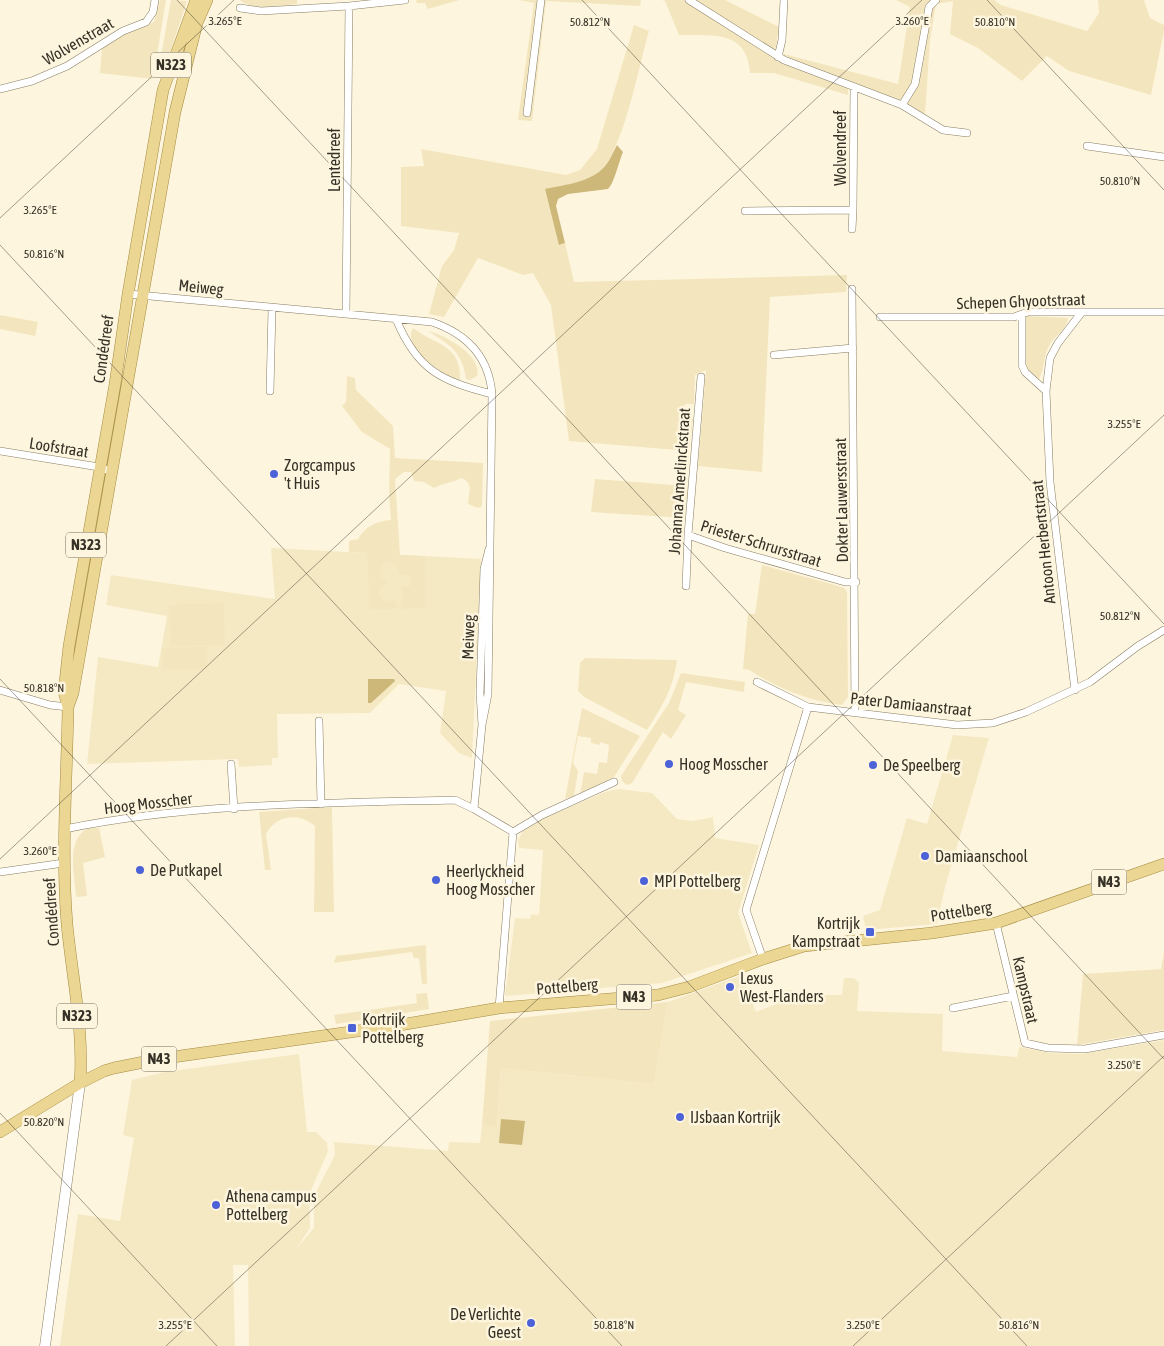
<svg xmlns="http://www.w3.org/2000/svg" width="1164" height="1346" viewBox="0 0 1164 1346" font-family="'Asap Condensed',sans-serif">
  <rect width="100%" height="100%" fill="#fef5de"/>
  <!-- built -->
  <path fill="#f5e9c4" d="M271,548L481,559L472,758L459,753L440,733L446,691L399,684L370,713L277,714L278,758H272V765L239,767L238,759L87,764L98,657L158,667L167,616L106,605L111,575L275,599Z
    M953,735L989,738L945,887L937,924L866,930L863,916L880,910L907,818L927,824Z
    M619,789L652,793L677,819L693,821L713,817L715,838L759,845L738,913L752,953L662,983L505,996L515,918L530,919L531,914L539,915L543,850L519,848L518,840L523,831L540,820L605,792Z
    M742,975L756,1012L786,1000V990H793L794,997L800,994L822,1001V995H842L844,978H854L859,983L857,1011L943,1014L942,1051L1017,1057L1019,1047L1050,1053L1081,1054L1164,1040V1346H249L248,1263L247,1265H233L235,1346H60L78,1214L120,1221L134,1138L123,1135L132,1080L165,1072L299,1054L307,1132H316L327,1143L328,1151L309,1195L310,1228L296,1249L314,1228V1196L335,1155L334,1142L448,1151L449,1142L480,1143L482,1125L497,1127L501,1068L654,1084L668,1002Z"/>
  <!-- green -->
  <path fill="#f3e6be" d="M160,0H166L153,79L100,73L102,48L112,39L154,22Z
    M171,0L187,1L164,70L159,68Z
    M240,0H297V4C281,5 253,12 240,0Z
    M416,0H459L428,9L425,3H417Z
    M519,0H641L640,6L546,1L532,121L518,120L534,3Z
    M662,0H725L779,27L776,47L770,56L778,62L784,54L898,84L910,7L896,0H994L1001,5L1087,31L1099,13L1098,0H1144L1150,18L1164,25V31L1151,95L1069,71L1047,56L1022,81L978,48L950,34L953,1L936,4L930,40L925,114L848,81V95L774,73H750C747,29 712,36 679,35L665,1Z
    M634,25L649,31C640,62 623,152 600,171C586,182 562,186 545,190L560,245L565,243L574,282L847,275L846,292L770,297L762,472L698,466L706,370L695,375L694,404H685L684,418L693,419L689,451L569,441L551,305L533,273L523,275L478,258L444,317L429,314L442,266L454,250L459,233L401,226V167L424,166L421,149L566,175L580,170L597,149Z
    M0,315L38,322L35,336L0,329Z
    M1026,316L1068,318C1067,329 1056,335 1050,344C1043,355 1045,369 1039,379L1026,368Z
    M413,328C436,346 462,344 460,381C444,374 401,349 413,328Z
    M428,331C444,334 483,356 477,376L470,380L466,379C462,351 450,345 428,331Z
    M347,376L355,378L356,390L393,426L395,458L483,463L482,506L478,508L468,504C468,494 475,483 461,478C452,483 443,483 434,488L424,482L414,481L411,472H404L395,479L400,555L425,556L426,608L401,609L403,595L401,587H408L411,584V577L408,575L399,574L397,565L389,561L383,562L379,568L380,576L388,583L381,587L379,594L384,602L396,601V609H370L367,553L349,552V541L358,539C365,526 378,521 391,520L389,493L390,449L362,432L342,406L346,402Z
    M595,479L688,486L685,518L591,512Z
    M762,565L835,585L844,588L847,592L848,697L842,705C808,701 777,688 749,670L743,669L748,614H755Z
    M224,603L225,645L171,646L169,605Z
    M206,647L207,669H163L162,648Z
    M585,658L677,660C673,689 663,705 647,730L584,697L578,691L580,663Z
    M681,673L745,682L744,692L686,682L678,710L686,715L671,739L663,732L632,783L627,785L622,781L621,776L669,703Z
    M582,708L640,736L614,777L580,795L584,772L597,774L599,762L607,763L609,745L600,742V745L591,743V738L578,736L573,763L578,771L574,796L565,799Z
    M332,807L334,912H314L315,826C299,812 276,815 266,834L271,870H265L259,812Z
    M88,828H99L105,857L83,863L87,896L76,897C75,876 65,840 88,828Z
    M426,945L427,984H422L419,958H414L412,952L334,963L336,956Z
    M1164,953V1030L1077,1045L1083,974L1161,969Z
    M427,993L429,1009L336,1024L334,1015L417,1003L416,994Z
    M668,1002L654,1084L501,1068L497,1127L482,1125L490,1021Z"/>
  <!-- water -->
  <path fill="#cdb87a" d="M617,145L623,152C619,161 614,184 608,189L568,194L558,199L556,206L565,243L559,245L545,189C564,185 592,182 605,166C610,160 613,152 617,145Z
    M368,679H394L395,681L371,703H368Z
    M501,1119L525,1121L522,1145L499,1143Z"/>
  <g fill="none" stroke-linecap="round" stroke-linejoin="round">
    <!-- street casing -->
    <g stroke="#877d63" stroke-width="8">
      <path id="street" d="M689,0L784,60L902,105L943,130L967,133
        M240,8L261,11L349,6L405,0
        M778,57L782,40L784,0
        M0,89L32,81L67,66L123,31L146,22L153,12L155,0
        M902,105L915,84L929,7L936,0
        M527,113L541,0
        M1087,146L1164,157
        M853,210L854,87
        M745,211L853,210L852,229
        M852,289L855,712
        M128,294L432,322C467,334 489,357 492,394L488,694L482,725L480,693L484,569L489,549
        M346,314L349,6
        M1022,315V365L1025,372L1046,391
        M880,317H1014L1028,312H1164
        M396,319C417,370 441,381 492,394
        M774,355L853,348
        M270,391L272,309
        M0,451L99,467L112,472
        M688,535L725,548L845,582H856
        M686,586L688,535L701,377
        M757,682L808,707L957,725L993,723L1026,712L1090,682L1138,646L1164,630
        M0,690L50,705L68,707
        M1075,690L1050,482L1046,391L1050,358L1058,343L1082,312
        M319,721L321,804
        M231,764L234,809
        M474,809L482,725
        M65,829C193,803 325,803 455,800L474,809L513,832
        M513,832L542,815L614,782
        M0,872L64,863
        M996,923L1025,1043L1048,1048L1085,1049L1164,1035
        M763,959L746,910L808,707
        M499,1008L513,832
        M953,1008L1013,996"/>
    </g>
    <!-- secondary casing -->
    <g stroke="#877d63" stroke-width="11">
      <path id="secondary" d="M45,1346L80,1083"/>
    </g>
    <!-- primary casing -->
    <g stroke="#a38b3f" stroke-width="12">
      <path id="primary" d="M68,707L73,693L175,112L197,23L207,0
        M80,1083C84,1030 72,977 67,924C61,852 67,779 68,707L64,692L69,646L115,384L128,294L163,90L196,0
        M0,1132L80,1083L104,1071L114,1068L159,1059L400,1025L499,1008L658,995L689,987L763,959L804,946L932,933L996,923L1164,864"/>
    </g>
    <!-- street -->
    <use href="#street" stroke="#fff" stroke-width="7"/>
    <!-- secondary -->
    <use href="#secondary" stroke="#fff" stroke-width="10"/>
    <!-- primary -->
    <use href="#primary" stroke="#ebd694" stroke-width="11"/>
  </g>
  <!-- ticks -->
  <path fill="none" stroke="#353126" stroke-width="1" stroke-opacity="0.45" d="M177,0L1164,1059M582,0L1164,624M987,0L1164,190M0,218L234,0M0,245L1027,1346M0,679L622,1346M0,859L922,0M0,1113L217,1346M166,1346L1164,415M853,1346L1164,1056"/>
  <!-- markers -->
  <g fill="#4c62d7" stroke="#fef5de" stroke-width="2">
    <circle cx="274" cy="474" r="5"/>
    <circle cx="669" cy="764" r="5"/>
    <circle cx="873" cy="765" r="5"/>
    <circle cx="925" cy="856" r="5"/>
    <circle cx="140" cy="870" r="5"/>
    <circle cx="436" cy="880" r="5"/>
    <circle cx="644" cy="881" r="5"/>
    <rect x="865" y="927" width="10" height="10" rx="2.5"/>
    <circle cx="730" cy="987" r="5"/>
    <rect x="347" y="1023" width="10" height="10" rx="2.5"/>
    <circle cx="680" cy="1117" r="5"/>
    <circle cx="216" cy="1205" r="5"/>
    <circle cx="531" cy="1323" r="5"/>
  </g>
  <g text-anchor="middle" stroke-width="5" stroke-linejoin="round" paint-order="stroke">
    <!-- shield labels -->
    <g fill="#fef5de" stroke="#716c5d" stroke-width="1">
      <rect x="151" y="52.5" width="40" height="25" rx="4"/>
      <rect x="66" y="532.5" width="40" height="25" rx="4"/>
      <rect x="1091.5" y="869.5" width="35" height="25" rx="4"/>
      <rect x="616.5" y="984.5" width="35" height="25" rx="4"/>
      <rect x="57" y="1003.5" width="40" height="25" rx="4"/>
      <rect x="141.5" y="1046.5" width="35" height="25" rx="4"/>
    </g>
    <g font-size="15" font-weight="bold" fill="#353126">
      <text x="171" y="70">N323</text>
      <text x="86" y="550">N323</text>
      <text x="1109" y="887">N43</text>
      <text x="634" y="1002">N43</text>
      <text x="77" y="1021">N323</text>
      <text x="159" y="1064">N43</text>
    </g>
    <!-- street labels -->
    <g font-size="16" fill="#353126" stroke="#fef5de">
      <text transform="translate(78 41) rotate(-30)" y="6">Wolvenstraat</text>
      <text transform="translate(840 148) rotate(-90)" y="6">Wolvendreef</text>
      <text transform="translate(334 160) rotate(-90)" y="6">Lentedreef</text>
      <text transform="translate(201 287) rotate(6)" y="6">Meiweg</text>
      <text transform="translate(1021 301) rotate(-2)" y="6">Schepen Ghyootstraat</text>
      <text transform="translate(103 349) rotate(-82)" y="6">Condédreef</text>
      <text transform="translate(59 447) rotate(9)" y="6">Loofstraat</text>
      <text transform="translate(679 481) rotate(-86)" y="6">Johanna Amerlinckstraat</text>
      <text transform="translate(841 500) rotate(-91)" y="6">Dokter Lauwersstraat</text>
      <text transform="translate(1043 542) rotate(-96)" y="6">Antoon Herbertstraat</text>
      <text transform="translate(761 543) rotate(17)" y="6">Priester Schrursstraat</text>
      <text transform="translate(468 637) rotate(-88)" y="6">Meiweg</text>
      <text transform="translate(911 704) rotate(6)" y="6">Pater Damiaanstraat</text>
      <text transform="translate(148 803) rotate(-7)" y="6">Hoog Mosscher</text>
      <text transform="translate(961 911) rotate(-9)" y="6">Pottelberg</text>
      <text transform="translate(51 912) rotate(-94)" y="6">Condédreef</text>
      <text transform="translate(567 986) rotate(-5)" y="6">Pottelberg</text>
      <text transform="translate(1026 990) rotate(77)" y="6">Kampstraat</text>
    </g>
    <!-- poi labels -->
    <g font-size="16" fill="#353126" stroke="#fef5de" text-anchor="start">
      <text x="284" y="471">Zorgcampus<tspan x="284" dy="18">'t Huis</tspan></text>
      <text x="679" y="770">Hoog Mosscher</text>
      <text x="883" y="771">De Speelberg</text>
      <text x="935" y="862">Damiaanschool</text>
      <text x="150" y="876">De Putkapel</text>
      <text x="446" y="877">Heerlyckheid<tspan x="446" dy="18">Hoog Mosscher</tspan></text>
      <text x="654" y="887">MPI Pottelberg</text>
      <text x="860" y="929" text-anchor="end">Kortrijk<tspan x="860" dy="18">Kampstraat</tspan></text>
      <text x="740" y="984">Lexus<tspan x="740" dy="18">West-Flanders</tspan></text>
      <text x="362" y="1025">Kortrijk<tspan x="362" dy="18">Pottelberg</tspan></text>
      <text x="690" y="1123">IJsbaan Kortrijk</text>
      <text x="226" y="1202">Athena campus<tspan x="226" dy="18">Pottelberg</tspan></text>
      <text x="521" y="1320" text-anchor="end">De Verlichte<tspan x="521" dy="18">Geest</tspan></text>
    </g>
  </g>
  <g font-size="12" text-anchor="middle" fill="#353126" stroke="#fef5de" stroke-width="5" stroke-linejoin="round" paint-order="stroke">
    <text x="225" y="25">3.265°E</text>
    <text x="912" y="25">3.260°E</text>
    <text x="590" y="26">50.812°N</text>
    <text x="995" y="26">50.810°N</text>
    <text x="1120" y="185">50.810°N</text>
    <text x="40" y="214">3.265°E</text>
    <text x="44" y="258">50.816°N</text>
    <text x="1124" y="428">3.255°E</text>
    <text x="1120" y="620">50.812°N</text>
    <text x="44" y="692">50.818°N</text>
    <text x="40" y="855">3.260°E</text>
    <text x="1124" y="1069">3.250°E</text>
    <text x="44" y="1126">50.820°N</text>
    <text x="614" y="1329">50.818°N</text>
    <text x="1019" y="1329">50.816°N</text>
    <text x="175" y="1329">3.255°E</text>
    <text x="863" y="1329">3.250°E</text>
  </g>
</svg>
